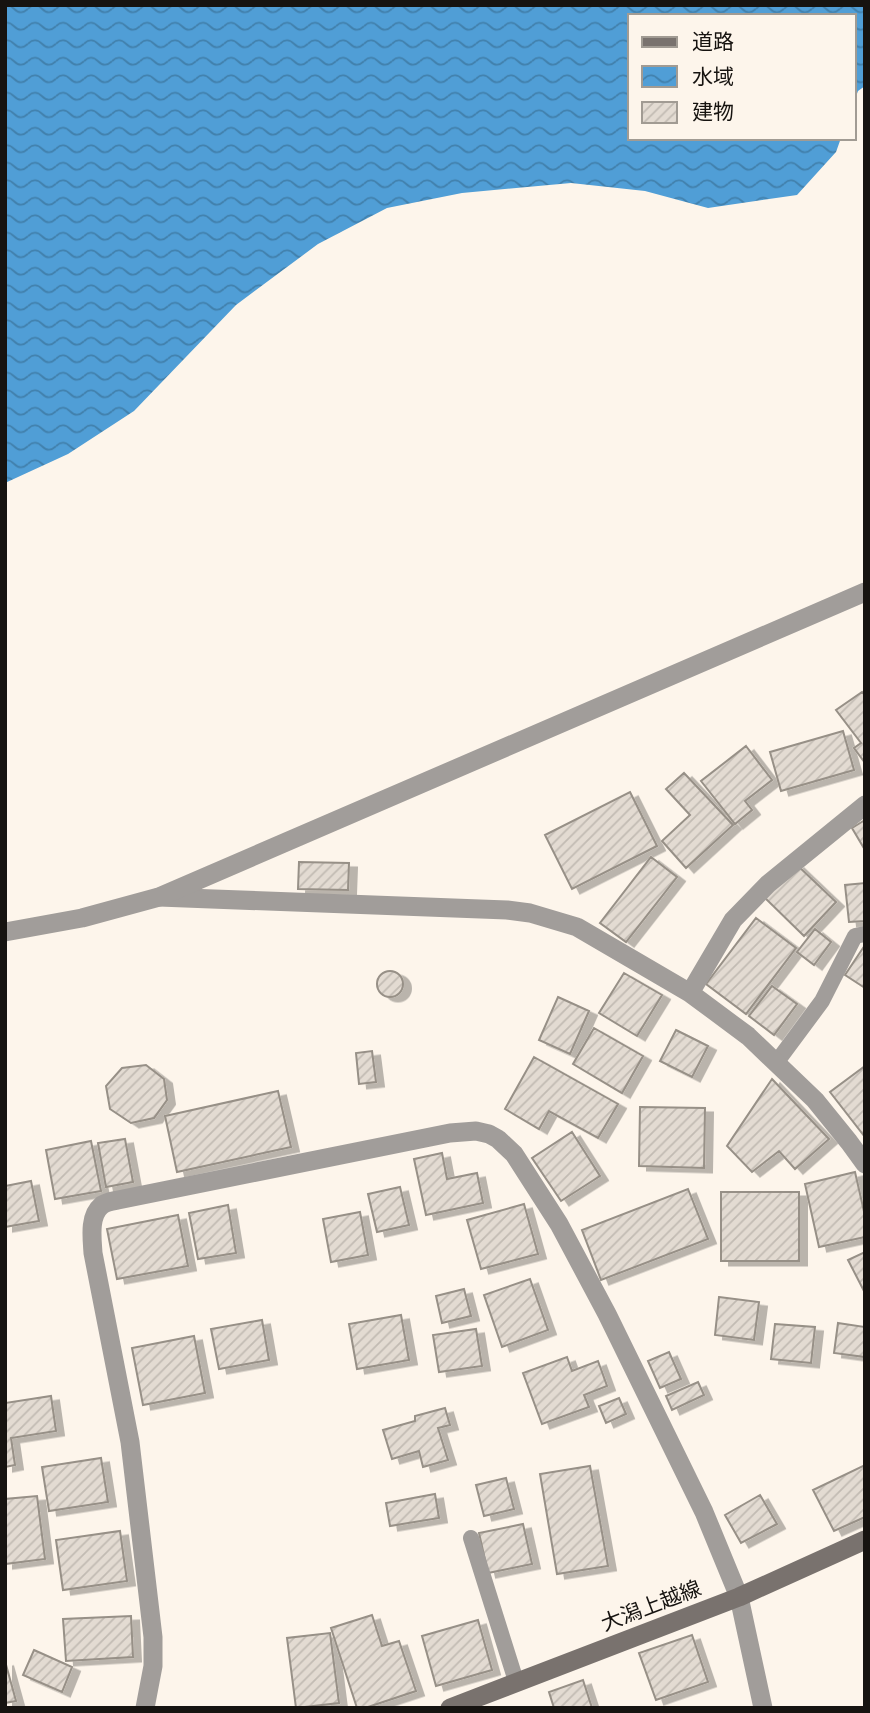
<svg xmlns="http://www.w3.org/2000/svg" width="870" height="1713" viewBox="0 0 870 1713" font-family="Inter,'Noto Sans JP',sans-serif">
  <defs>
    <pattern id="water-waves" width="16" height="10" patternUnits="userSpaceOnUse" patternTransform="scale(1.75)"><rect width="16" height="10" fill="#509ed6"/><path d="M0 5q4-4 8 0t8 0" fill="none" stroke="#4180ac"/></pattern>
    <pattern id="building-hatch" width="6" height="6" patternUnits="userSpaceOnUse" patternTransform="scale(1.75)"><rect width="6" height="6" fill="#e3dbd2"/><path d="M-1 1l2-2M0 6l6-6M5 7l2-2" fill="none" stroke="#c2bbb3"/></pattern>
    <filter id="shadow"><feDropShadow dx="8" dy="4.5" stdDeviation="0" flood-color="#0004"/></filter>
  </defs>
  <rect width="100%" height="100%" fill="#fdf5eb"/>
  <!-- water -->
  <path fill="url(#water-waves)" d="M5,5H865V86L858,91L854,102V16H630V138H841L836,152L797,195L708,208L645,191L571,183L462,193L387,208L318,244L236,305L134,411L68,454L5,483Z"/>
  <!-- building -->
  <path fill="url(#building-hatch)" stroke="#979087" stroke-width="2" filter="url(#shadow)" d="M862,692L865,695V763L854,748L861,743L836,710Z
    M843,731L854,770L781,791L770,752Z
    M746,746L772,780L745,801L752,810L735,824L701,781Z
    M684,773L733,825L686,868L662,841L690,815L666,789Z
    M630,792L657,846L572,889L545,835Z
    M865,820V850L852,828Z
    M651,857L677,877L626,942L600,923Z
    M299,862L349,863L348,890L298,889Z
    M796,864L836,902L804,936L764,897Z
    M865,883V921L849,922L845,885Z
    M756,918L796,948L746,1014L706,984Z
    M815,929L831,942L814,965L797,952Z
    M865,945V988L845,975Z
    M377 984a13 13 0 1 1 26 0a13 13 0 1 1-26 0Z
    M624,973L662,995L637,1036L599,1013Z
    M772,986L797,1004L774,1035L749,1016Z
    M558,997L589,1011L570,1054L539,1040Z
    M594,1028L643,1056L622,1093L573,1064Z
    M676,1030L708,1046L692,1077L660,1061Z
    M372,1051L376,1082L359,1084L356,1053Z
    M534,1057L618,1104L598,1138L549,1111L539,1129L505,1109Z
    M146,1065L164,1079L167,1100L154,1118L131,1123L110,1109L106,1086L122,1068Z
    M865,1066V1137L830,1092Z
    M772,1079L829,1139L795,1169L779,1151L752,1172L727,1146Z
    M278,1091L291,1147L177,1172L165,1116Z
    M640,1107L705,1108L704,1168L639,1166Z
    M572,1132L600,1176L561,1201L532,1158Z
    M125,1139L133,1182L106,1187L98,1143Z
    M91,1141L101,1191L55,1199L46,1150Z
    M442,1153L447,1179L477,1173L483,1203L426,1215L414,1159Z
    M855,1172L865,1216V1237L819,1247L805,1184Z
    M31,1181L39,1221L5,1227V1186Z
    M400,1187L409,1225L377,1232L368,1194Z
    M688,1189L708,1239L601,1280L582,1230Z
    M721,1192H799V1261H721Z
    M524,1204L538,1254L481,1269L467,1220Z
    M228,1205L236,1253L198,1259L189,1213Z
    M360,1212L368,1255L331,1262L323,1219Z
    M178,1215L188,1266L117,1279L107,1229Z
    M865,1252V1293L848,1260Z
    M530,1279L548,1330L502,1347L484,1295Z
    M464,1289L471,1316L442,1323L436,1296Z
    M719,1297L759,1302L754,1340L715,1335Z
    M401,1315L409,1360L357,1369L349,1324Z
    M262,1320L269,1360L219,1369L211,1329Z
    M838,1323L865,1327V1357L834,1353Z
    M775,1324L815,1327L811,1363L771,1359Z
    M476,1329L482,1366L439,1372L433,1335Z
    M194,1336L205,1393L143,1405L132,1348Z
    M669,1352L681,1379L660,1388L648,1361Z
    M567,1357L572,1371L598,1361L607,1386L584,1395L589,1407L542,1424L523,1373Z
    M698,1382L704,1395L672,1410L666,1396Z
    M51,1396L56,1431L11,1438L15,1465L5,1467V1403Z
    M619,1398L626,1414L606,1423L599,1406Z
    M445,1408L450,1425L438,1428L448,1460L423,1467L419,1451L392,1459L383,1430L415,1421V1416Z
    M101,1458L108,1502L49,1511L42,1467Z
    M865,1465V1517L834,1531L813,1490Z
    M590,1466L608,1566L557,1574L540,1474Z
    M506,1478L514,1509L484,1516L476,1485Z
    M435,1494L439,1518L390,1526L386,1503Z
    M760,1495L777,1524L741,1543L725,1515Z
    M37,1496L45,1559L5,1564V1499Z
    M523,1524L532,1564L488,1573L479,1533Z
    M120,1531L127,1581L63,1590L56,1540Z
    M372,1615L382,1646L399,1641L416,1691L365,1708H357L331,1628Z
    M131,1616L133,1657L66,1661L63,1619Z
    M478,1620L492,1670L436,1686L422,1636Z
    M330,1633L339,1703L296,1708L287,1638Z
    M692,1635L708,1682L656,1700L639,1653Z
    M34,1650L72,1667L62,1692L23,1675Z
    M5,1661L16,1701L5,1703Z
    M583,1680L592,1708H554L549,1692Z"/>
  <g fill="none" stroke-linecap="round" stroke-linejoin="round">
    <!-- service -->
    <path stroke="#a19d9a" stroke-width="16" d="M776,1063L822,1001L855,936L865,934
      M471,1538L516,1681"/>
    <!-- minor -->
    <path stroke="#a19d9a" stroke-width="19" d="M159,897L507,910L530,913L577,927L690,993L748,1036L815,1100L849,1142L865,1164
      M690,993L733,920L768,884L865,805
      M145,1708L153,1666V1637L130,1442L93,1253C92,1238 89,1216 101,1206C105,1202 113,1201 118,1200L450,1133L476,1131L489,1134L498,1139L514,1154L559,1224L607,1314L704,1512L739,1597"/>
    <!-- tertiary -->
    <path stroke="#a19d9a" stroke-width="19" d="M5,932L82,918L159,897L865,592
      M739,1597L763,1708"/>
    <!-- secondary -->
    <path stroke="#79726e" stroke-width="19" d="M450,1708L739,1597L865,1540"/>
  </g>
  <g text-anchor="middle" stroke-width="5" stroke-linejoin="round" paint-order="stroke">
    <!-- street labels -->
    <g font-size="21" fill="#161310" stroke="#fdf5eb">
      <text transform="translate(651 1606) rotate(-21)" y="7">大潟上越線</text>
    </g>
  </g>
  <!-- border -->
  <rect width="870" height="1713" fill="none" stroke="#161310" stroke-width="14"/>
  <!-- legend -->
  <rect x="628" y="14" width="228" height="126" fill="#fdf5eb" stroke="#a19b93" stroke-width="2"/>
  <rect x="642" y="37" width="35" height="10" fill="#79726e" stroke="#a19b93" stroke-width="2"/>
  <text x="692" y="49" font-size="21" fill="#161310">道路</text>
  <rect x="642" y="66" width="35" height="21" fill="url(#water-waves)" stroke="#a19b93" stroke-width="2"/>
  <text x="692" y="84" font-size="21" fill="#161310">水域</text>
  <rect x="642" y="102" width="35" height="21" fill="url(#building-hatch)" stroke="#a19b93" stroke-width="2"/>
  <text x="692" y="119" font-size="21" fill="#161310">建物</text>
</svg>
